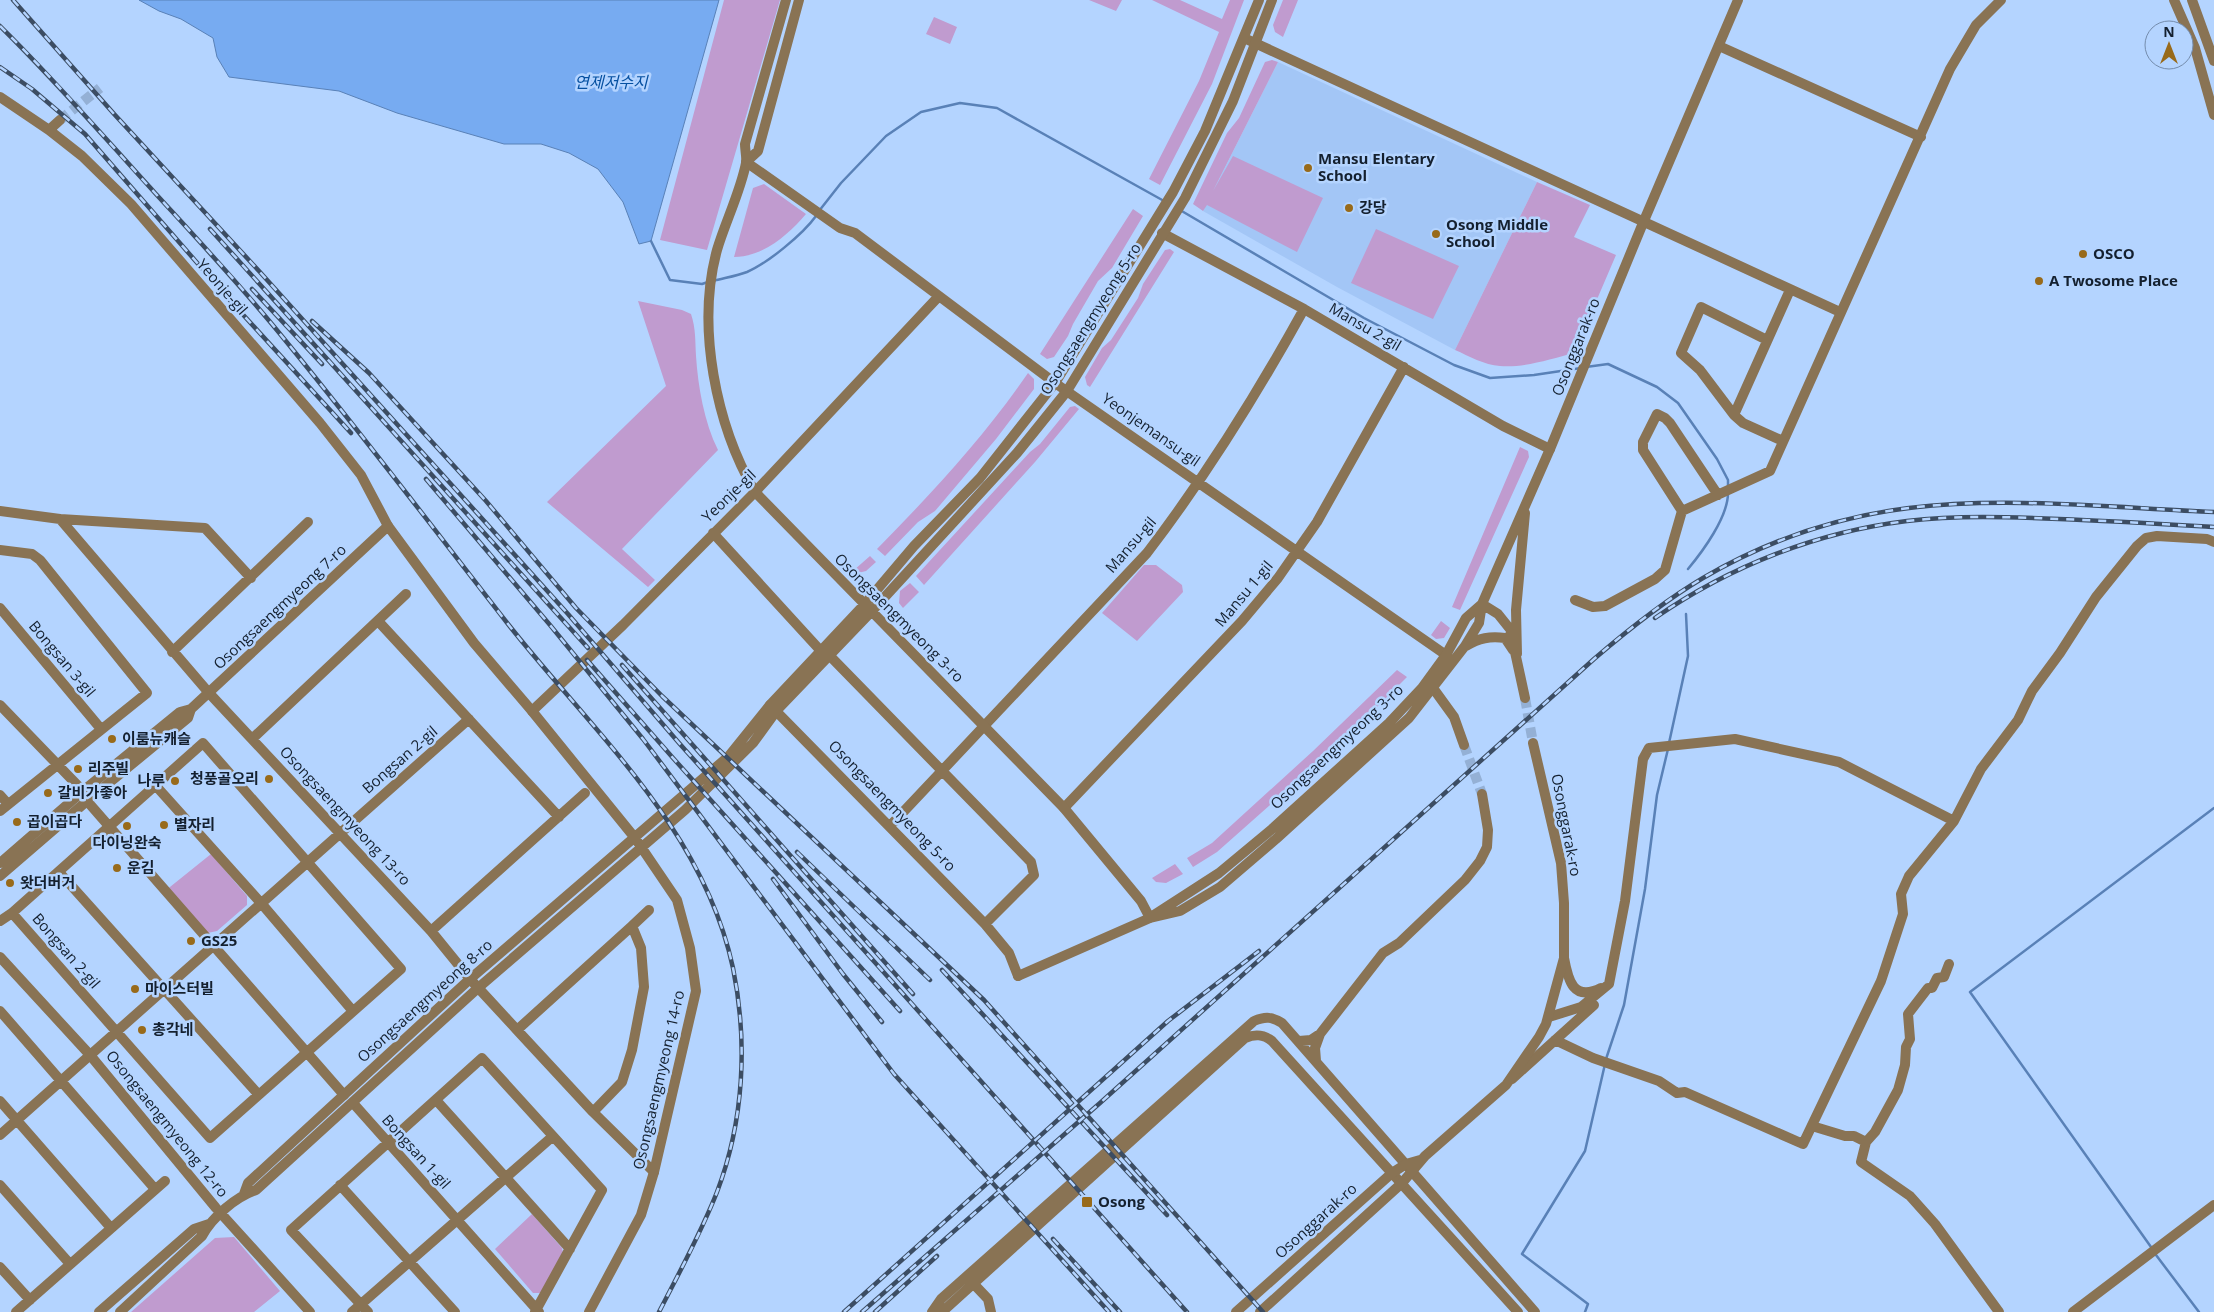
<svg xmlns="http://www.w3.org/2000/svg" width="2214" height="1312" viewBox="0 0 2214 1312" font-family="'Open Sans','Noto Sans KR',sans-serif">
  <rect width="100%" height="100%" fill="#b4d4ff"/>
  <!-- built -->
  <path fill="#a3c6f6" d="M1278,62L1537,182L1455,350L1337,287L1203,211Z"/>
  <!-- green -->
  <path fill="#c09bcf" d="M724,0H780L707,250L660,240Z
    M1089,0H1122L1116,11Z
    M1152,0H1180L1222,19L1230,0H1244L1212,84L1160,185L1149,179L1199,81L1219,32Z
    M1283,0H1298L1283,37L1275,32L1273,25Z
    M934,17L957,27L950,44L926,34Z
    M1272,60L1278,62L1213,191L1233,156L1323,198L1297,252L1207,205L1203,211L1193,204L1227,133L1239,118L1265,62Z
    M1537,182L1590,205L1574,237L1616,255L1574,353C1551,359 1524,368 1500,366C1484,365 1469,356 1455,350Z
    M764,184L806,214C788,235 763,257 734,257L753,188Z
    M1133,209L1143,216L1112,268L1098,281L1073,324L1068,336L1054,357L1047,359L1040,354Z
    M1376,229L1459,266L1433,319L1351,283Z
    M1170,249L1174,252L1090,387L1087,385L1085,377L1102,348L1111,340L1138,298L1143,284L1165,250Z
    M638,301L682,310L691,314C696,329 695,341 696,356C698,386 704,422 718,450L622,549L655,580L648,587L547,502L666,386Z
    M1028,373L1034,379V389L996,439L935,511L918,522L885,556L877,549C932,493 984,437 1028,373Z
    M1075,406L1079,409L1035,462L924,585L916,576L1030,452L1040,444L1070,407Z
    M1520,447L1528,451L1529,457L1460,610L1452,607Z
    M870,556L876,562L866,571L858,573L854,570Z
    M1144,565H1156L1182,585L1183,592L1137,641L1102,613Z
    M910,583L919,592L903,608L899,603L900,591Z
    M1441,621L1450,628L1444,638L1436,639L1431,635Z
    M1397,670L1407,677L1351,733L1217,852L1193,867L1187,858L1212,843L1313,751Z
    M211,854L247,896V905L217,931L203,934L165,891Z
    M1175,864L1183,874L1166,883L1156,882L1152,878Z
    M532,1214L562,1248L563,1253L543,1293H533L495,1249Z
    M234,1237L280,1291L254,1312H131L215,1238Z"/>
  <!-- water -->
  <path fill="#77abf1" stroke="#5981b7" d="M139,0H719L651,241L639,244L623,202L598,169L569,153L541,144H504L397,113L339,91L229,77L217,57L213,38L181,19L159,11Z"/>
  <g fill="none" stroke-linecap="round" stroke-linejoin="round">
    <!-- stream -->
    <path stroke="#5981b7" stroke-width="2.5" d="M1180,210L1364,318L1454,365L1490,378L1534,375L1581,368
      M819,211L841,183L886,136L921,112L960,103L997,108L1164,201
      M651,241L670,280L702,284L708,282
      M713,281C724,278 737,276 747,272C768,263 803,234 816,216
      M1586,367L1608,364L1657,387L1678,403L1717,459L1728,480V488
      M1688,569C1703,551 1728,517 1728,493
      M1669,743L1688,656L1686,614
      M1606,1059L1624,1005L1645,889L1657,795L1668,749
      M2151,1247L1970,992L2214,808
      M2156,1255L2199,1312
      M1585,1312L1588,1304L1522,1254L1585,1151L1605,1064"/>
    <!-- minor-tunnel -->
    <path stroke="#94b0d5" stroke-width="10" stroke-dasharray="10 5" stroke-linecap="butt" d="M60,120L100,88
      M1464,745L1482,794"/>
    <!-- tertiary-tunnel -->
    <path stroke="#94b0d5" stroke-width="10" stroke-dasharray="10 5" stroke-linecap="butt" d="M1525,698L1533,743"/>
    <!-- minor -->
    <path stroke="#897354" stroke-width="10" d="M1244,38L1840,312
      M1719,46L1921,137
      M0,97L49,130L82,156L131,204L320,423L361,475L388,526
      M49,130L60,120
      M746,162L840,228L855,233L1055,383L1446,655
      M1162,233L1304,309L1503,426L1550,449
      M1767,340L1701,307L1681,353L1700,370L1734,415L1790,290
      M1734,415L1743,423L1783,441
      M0,511L60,519L209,693L431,931L470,979L517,1030L593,1112L654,1172
      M1682,511L1643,450V442L1657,414L1665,418L1670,423L1718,495
      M60,519L205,528L251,578
      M713,533L820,650
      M0,550L32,554L40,560L147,693L0,811
      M1575,600L1593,607L1605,606L1655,579L1665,570L1682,511L1770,471L1950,69L1976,25L2001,0
      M0,608L101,729
      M378,621L559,817
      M172,652L308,522
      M829,655L1031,862L1034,875L985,924
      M1433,688L1454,717L1464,745
      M0,705L83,791
      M770,705L985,924L1009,953L1018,976
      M532,711L623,625L755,492L939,296
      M253,738L406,594
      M156,786L261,903L352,1010
      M0,795L8,804
      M87,801L344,1095
      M1064,808L1242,621L1278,578L1317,522L1404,367
      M890,826L1147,553C1206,476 1257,394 1304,309
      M59,872L258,1094
      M0,921L12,913L203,743L401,969L210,1138L12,913
      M632,926L649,910
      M431,931L585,793
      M1564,958C1568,980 1573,1002 1601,988
      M1949,964L1944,977L1937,978L1932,988H1928L1908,1014L1910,1039L1906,1047L1905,1065L1898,1090L1875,1132L1866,1142L1861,1162L1910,1196L1935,1224L1999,1312
      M0,1011L155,1189
      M1549,1017L1581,1007L1609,984L1625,901L1643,759L1649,748L1735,739L1839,762L1954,821
      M517,1030L632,926L641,948L644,987L632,1050L622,1082L593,1112
      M1320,1034L1383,953L1399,943L1465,880L1480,861L1487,847L1488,830L1482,794
      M1555,1040L1593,1058L1659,1081L1677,1093L1685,1092L1803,1144L1881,981L1903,914L1901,894L1909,876L1954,821L1981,769L2018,720L2032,691L2060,653L2096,597L2137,546L2146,538L2157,536L2207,539L2214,542
      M1299,1041L1311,1040L1320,1034L1315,1048L1316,1061
      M1512,1079L1594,1005
      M436,1100L570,1249
      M0,1101L111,1228
      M353,1103L539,1312
      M1812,1126L1845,1136H1854L1866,1142
      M0,1135L469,719
      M0,1185L70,1264
      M340,1185L455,1312
      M0,1267L30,1300
      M969,1279L988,1299L991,1312
      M16,1312L165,1181
      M352,1312L552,1137
      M368,1312L291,1230L482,1058L602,1190L535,1312
      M932,1312L941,1299L1254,1021C1266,1016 1272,1017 1282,1023L1535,1312
      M942,1312L1245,1038C1255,1034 1263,1034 1272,1041L1518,1312
      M2073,1312L2214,1205"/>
    <!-- tertiary -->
    <path stroke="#897354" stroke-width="10" d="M786,0L745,144C745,150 747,158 746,163C741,190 725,223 717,250C696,327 716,425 755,492L1064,808L1141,901L1150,918
      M2174,0L2195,48L2214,115
      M2192,0L2214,61
      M746,162L758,151L799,0
      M1482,604L1498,614L1510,629L1525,698
      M1466,646C1479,638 1490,636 1505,638L1513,650
      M1517,654L1516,610L1525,513
      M0,863L83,791L180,712L191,709
      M0,876L87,801L188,718L191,709L388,526L474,643L532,711L635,838L677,900L690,948L696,991L654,1172L641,1215L589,1312
      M1154,915L1219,873L1272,829L1389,723L1422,688L1446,655L1466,618L1482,604
      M0,957L90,1055L216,1208L310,1312
      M1018,976L1150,918L1180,911L1220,887L1276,839L1409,718L1465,646L1479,623L1482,604L1550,449L1643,223L1738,0
      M244,1194L248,1183L470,979L729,756L770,705L864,605L914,546L980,478L1055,383L1173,192L1205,131L1259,0
      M99,1312L194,1229L209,1224
      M120,1312L202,1236C213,1216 236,1197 256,1190L478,988L685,810L753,743L777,710L871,612L1017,453L1067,391L1185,198L1233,101L1272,0
      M1236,1312L1392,1173L1406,1164L1420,1160
      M1260,1312L1402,1183L1425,1156L1506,1085L1539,1037L1546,1024L1564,958V903L1561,863L1533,743"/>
    <!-- rail casing -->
    <g stroke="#3c4d63" stroke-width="4.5">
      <path id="rail" d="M13,0L115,115L259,271L568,614L679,743L1187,1312
        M0,26C54,79 104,137 155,193C199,241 244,289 285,340C361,433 434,529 508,624C593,732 703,828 733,968C748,1042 744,1121 717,1192C701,1233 679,1273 659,1312
        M0,67L32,89L85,134L226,296L351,433
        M210,229L588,648
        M252,289L322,364
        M312,321L369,373L486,501L576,608L662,696L984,1000L1263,1312
        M426,479L550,625L643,739L894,1074L1109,1312
        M1655,618C1730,566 1817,532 1907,521C1957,515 2009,517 2059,519C2111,521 2162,524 2214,527
        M587,660L673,758L900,1011
        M622,665L913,994
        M797,852L930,980
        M773,879L843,974L882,1022
        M942,970L1167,1215
        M1053,1239L1120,1312
        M844,1312L1168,1021L1259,951
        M862,1312L1100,1103L1594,659C1629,629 1664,601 1703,578C1766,541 1836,517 1909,508C2006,496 2116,508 2214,512
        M875,1312L937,1256"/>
    </g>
    <!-- rail -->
    <use href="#rail" stroke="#b4d4ff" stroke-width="2.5" stroke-dasharray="8" stroke-linecap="butt"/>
  </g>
  <!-- markers -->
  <g fill="#986a1a" stroke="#b4d4ff" stroke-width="2">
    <circle cx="1308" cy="168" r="5"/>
    <circle cx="1349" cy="208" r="5"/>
    <circle cx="1436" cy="234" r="5"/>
    <circle cx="2083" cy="254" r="5"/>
    <circle cx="2039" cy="281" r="5"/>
    <circle cx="112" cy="739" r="5"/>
    <circle cx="78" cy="769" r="5"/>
    <circle cx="269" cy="779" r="5"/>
    <circle cx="175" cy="781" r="5"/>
    <circle cx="48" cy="793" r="5"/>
    <circle cx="17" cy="822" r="5"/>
    <circle cx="164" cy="825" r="5"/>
    <circle cx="127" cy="826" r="5"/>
    <circle cx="117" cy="868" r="5"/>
    <circle cx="10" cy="883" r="5"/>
    <circle cx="191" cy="941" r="5"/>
    <circle cx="135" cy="989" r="5"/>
    <circle cx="142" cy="1030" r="5"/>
    <rect x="1081" y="1196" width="12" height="12" rx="2.5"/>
  </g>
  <g text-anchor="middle" stroke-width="5" stroke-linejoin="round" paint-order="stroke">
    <!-- poi labels -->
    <g font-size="15" font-weight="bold" fill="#14202f" stroke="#b4d4ff" text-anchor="start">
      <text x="1318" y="164">Mansu Elentary<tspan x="1318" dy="17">School</tspan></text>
      <text x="1359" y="213">강당</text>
      <text x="1446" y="230">Osong Middle<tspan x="1446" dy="17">School</tspan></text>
      <text x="2093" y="259">OSCO</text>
      <text x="2049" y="286">A Twosome Place</text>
      <text x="122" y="744">이룸뉴캐슬</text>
      <text x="88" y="774">리주빌</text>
      <text x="259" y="784" text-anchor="end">청풍골오리</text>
      <text x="165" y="786" text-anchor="end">나루</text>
      <text x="58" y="798">갈비가좋아</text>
      <text x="27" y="827">곱이곱다</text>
      <text x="174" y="830">별자리</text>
      <text x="127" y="848" text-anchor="middle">다이닝완숙</text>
      <text x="127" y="873">운김</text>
      <text x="20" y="888">왓더버거</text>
      <text x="201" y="946">GS25</text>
      <text x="145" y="994">마이스터빌</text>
      <text x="152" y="1035">총각네</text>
      <text x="1098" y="1207">Osong</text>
    </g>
    <!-- street labels -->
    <g font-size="15" fill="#14202f" stroke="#b4d4ff">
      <text transform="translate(222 287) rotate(49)" y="5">Yeonje-gil</text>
      <text transform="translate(1091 319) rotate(-58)" y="5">Osongsaengmyeong 5-ro</text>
      <text transform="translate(1365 327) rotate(30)" y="5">Mansu 2-gil</text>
      <text transform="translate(1576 347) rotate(-68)" y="5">Osonggarak-ro</text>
      <text transform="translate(1151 430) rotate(35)" y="5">Yeonjemansu-gil</text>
      <text transform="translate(729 496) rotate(-44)" y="5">Yeonje-gil</text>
      <text transform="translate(1131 545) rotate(-49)" y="5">Mansu-gil</text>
      <text transform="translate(1244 594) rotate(-50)" y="5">Mansu 1-gil</text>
      <text transform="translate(280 607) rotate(-43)" y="5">Osongsaengmyeong 7-ro</text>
      <text transform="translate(899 618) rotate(45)" y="5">Osongsaengmyeong 3-ro</text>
      <text transform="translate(62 659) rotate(50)" y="5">Bongsan 3-gil</text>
      <text transform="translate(1337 747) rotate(-43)" y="5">Osongsaengmyeong 3-ro</text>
      <text transform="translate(400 760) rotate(-41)" y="5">Bongsan 2-gil</text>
      <text transform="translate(892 806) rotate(46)" y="5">Osongsaengmyeong 5-ro</text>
      <text transform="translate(345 816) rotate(47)" y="5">Osongsaengmyeong 13-ro</text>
      <text transform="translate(1566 825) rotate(79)" y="5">Osonggarak-ro</text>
      <text transform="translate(66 951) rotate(49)" y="5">Bongsan 2-gil</text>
      <text transform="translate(425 1001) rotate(-42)" y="5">Osongsaengmyeong 8-ro</text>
      <text transform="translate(659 1080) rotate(-77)" y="5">Osongsaengmyeong 14-ro</text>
      <text transform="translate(167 1124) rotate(51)" y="5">Osongsaengmyeong 12-ro</text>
      <text transform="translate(416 1152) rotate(48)" y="5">Bongsan 1-gil</text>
      <text transform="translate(1316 1221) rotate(-42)" y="5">Osonggarak-ro</text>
    </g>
    <!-- water labels -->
    <g font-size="16" font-style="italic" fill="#0550a1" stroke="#b4d4ff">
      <text x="611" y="88">연제저수지</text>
    </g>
  </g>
  <!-- north arrow -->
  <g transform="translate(2169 45)"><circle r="24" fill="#b4d4ff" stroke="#748cac"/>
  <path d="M0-4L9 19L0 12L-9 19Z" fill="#986a1a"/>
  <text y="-8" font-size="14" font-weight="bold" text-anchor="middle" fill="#14202f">N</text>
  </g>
</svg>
